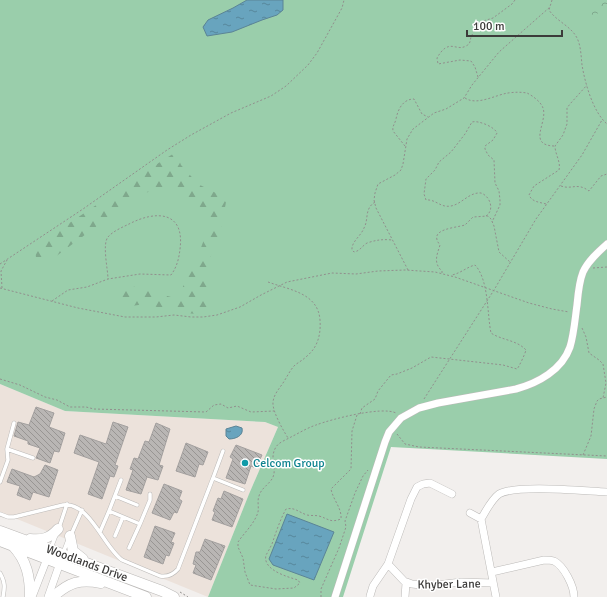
<svg xmlns="http://www.w3.org/2000/svg" width="607" height="597" viewBox="0 0 607 597" font-family="Signika,sans-serif">
  <defs>
    <pattern id="forest-firs" width="22" height="20" patternUnits="userSpaceOnUse"><rect width="22" height="20" fill="#9aceab"/><path d="M5 1l3.5 6h-7zM16 11l3.5 6h-7z" fill="#7fa88c"/></pattern>
    <pattern id="park-crowns" width="20" height="18" patternUnits="userSpaceOnUse"><rect width="20" height="18" fill="#9aceab"/><path d="M2 6a3 3 0 1 1 6 0M12 15a3 3 0 1 1 6 0" fill="none" stroke="#7fa88c"/></pattern>
    <pattern id="water-ripples" width="26" height="14" patternUnits="userSpaceOnUse"><rect width="26" height="14" fill="#68a4be"/><path d="M2 4q2-2 4 0t4 0M15 11q2-2 4 0t4 0" fill="none" stroke="#57879b"/></pattern>
    <pattern id="building-back-hatch" width="6" height="6" patternUnits="userSpaceOnUse"><rect width="6" height="6" fill="#b9b6b4"/><path d="M-1 5l2 2M0 0l6 6M5-1l2 2" fill="none" stroke="#989593"/></pattern>
  </defs>
  <rect width="100%" height="100%" fill="#f2efed"/>
  <!-- built -->
  <path fill="#ece2db" d="M0,384L65,411L265,422L278,427L249,494L208,597L0,512Z"/>
  <!-- grass -->
  <path fill="#9aceab" d="M0,0H607V459L391,447L343,597H208L249,494L278,427L265,422L65,411L0,384Z"/>
  <!-- forest -->
  <path fill="url(#forest-firs)" d="M176,152L181,165L198,184L220,195L226,202L219,240L212,250L209,267L208,278L210,307L206,313L196,314L177,312L145,304L125,307L120,306C116,300 117,296 119,289L128,285L171,297H179C184,279 218,226 205,211C200,204 188,203 181,198C176,195 171,190 167,186L154,189L132,200L51,260L43,263L37,261C35,254 34,248 39,242C86,214 129,181 176,152Z"/>
  <!-- park -->
  <path fill="url(#park-crowns)" d="M588,0H607V11L592,15Z"/>
  <!-- water -->
  <path fill="url(#water-ripples)" stroke="#5b8496" d="M247,0H283V10L277,15L262,20L232,32L207,36L203,27L208,20L233,8Z
    M236,426L242,428C244,436 235,439 229,439L226,436V429Z
    M287,514L334,532L314,580L273,565L269,559Z"/>
  <!-- building -->
  <path fill="url(#building-back-hatch)" stroke="#a3a09f" d="M36,407L54,413L49,427L65,433L59,452L54,451L50,463L36,458L40,448L28,444V441L14,436L18,422L29,425Z
    M113,422L128,427L115,465L118,466L114,477L110,476L102,499L88,494L99,462L74,453L80,435L106,444Z
    M156,423L170,429L159,465L163,466L158,480L147,477L141,494L126,490L133,470L130,469L134,458L138,459L145,441L149,442Z
    M186,443L208,452L203,465L199,464L195,477L176,471Z
    M236,445L262,455L256,468L251,466L245,484L226,478L233,459L230,457Z
    M45,465L58,470L49,497L33,492L30,500L17,495L20,486L7,482L12,469L34,477L40,474Z
    M164,484L182,491L179,499L182,501L177,513L174,512L170,520L152,513Z
    M224,491L243,499L232,527L212,520L215,512L213,511L218,498L221,499Z
    M155,526L175,533L171,542L174,543L169,556L166,555L163,564L144,557Z
    M205,539L225,546L211,580L193,573L196,565L193,564L196,552H200Z"/>
  <g fill="none" stroke-linecap="round" stroke-linejoin="round">
    <!-- service casing -->
    <g stroke="#bcbab8" stroke-width="4.5">
      <path id="service" d="M7,449L33,458
        M213,478L223,451
        M0,482L8,460L7,449L14,423
        M115,496L137,505
        M109,511L121,480
        M0,514L8,517H14L63,505C90,502 103,546 122,560L160,576C167,577 173,575 178,569L213,478L243,490
        M59,528L67,504
        M100,532L109,511L140,524L150,500V494
        M71,535L82,510
        M115,536L123,517
        M51,548L56,535
        M129,548L140,524
        M63,553L68,540
        M0,573C5,582 5,587 3,597"/>
    </g>
    <!-- minor casing -->
    <g stroke="#bcbab8" stroke-width="8">
      <path id="minor" d="M470,513L481,519L496,597
        M481,519C486,511 491,500 499,494C517,484 584,491 607,492
        M388,564L404,581L412,584L429,586L461,582L493,583
        M492,572L544,560C548,560 551,560 554,561C564,566 574,586 574,597
        M370,596L373,586L388,564L411,499L417,487L423,484L430,483L452,494
        M32,597L48,556
        M48,597L61,560
        M335,597L385,442L389,432L401,418L419,408L438,403L516,389C538,383 562,370 570,347C574,334 575,319 577,305C578,294 579,282 583,272C588,261 598,252 607,244
        M405,597L406,583"/>
    </g>
    <!-- secondary casing -->
    <g stroke="#bcbab8" stroke-width="11">
      <path id="secondary" d="M0,531L162,591L174,597
        M70,536L73,551L83,559
        M30,539C42,540 49,539 58,529
        M0,541L146,597
        M13,546C27,561 30,577 30,597
        M53,597C69,582 80,579 101,583"/>
    </g>
    <!-- path -->
    <path stroke="#918f8d" stroke-width="1" stroke-dasharray="2 2" stroke-linecap="butt" d="M552,0L549,10C556,21 571,26 577,38C581,46 581,56 582,65C585,83 593,112 607,124
      M478,77L475,67L471,61L460,60L438,64L437,58C449,37 456,52 466,46C472,43 469,40 472,35C473,33 478,24 480,22L493,18L512,4L515,0
      M465,98C477,106 495,95 508,93C515,92 521,92 527,93C533,96 541,102 543,108C548,122 527,145 554,146
      M405,146L393,131C392,126 395,124 396,119C398,109 403,99 414,99L422,114L428,117
      M561,186C572,190 577,182 589,191L601,176L607,174
      M375,202C364,209 369,219 364,228C361,236 351,242 352,250L354,252C360,251 362,246 367,243C376,240 383,239 392,240
      M546,204C539,202 532,202 529,195L534,186L559,170C561,162 555,154 555,146L563,135L567,124V108L570,104L587,85
      M486,216C495,210 490,196 481,193C469,192 462,204 451,206C440,208 436,199 426,200L424,194L426,179L435,170L439,162L451,152L465,134L472,122C478,120 495,127 497,133L493,140L485,146V149L488,155L494,160L495,183L499,191L500,200V205L492,222
      M0,264L83,209L167,150L191,135L231,113L271,96L286,86L308,65L317,53L342,8L344,0
      M593,268L607,267
      M408,270L376,208L374,200L375,193L378,184L395,175L401,170L403,164L407,139L413,129L434,113L446,109L464,98L472,85L499,52L550,7
      M442,273V271C433,263 437,255 440,245C427,229 455,228 465,225L473,217L488,216L491,219L494,226L499,252L510,262
      M268,282C290,290 318,293 320,320C321,334 318,347 307,356C303,360 299,362 295,365C290,370 287,377 283,383C279,389 274,394 273,402C272,411 283,430 288,438
      M0,288L78,308L125,317H156L174,315L191,317H203L217,315L240,307L261,295L287,282L332,273L356,274L378,271L405,270L435,272L455,277L529,303L552,309L569,312
      M2,288L1,271L7,260
      M52,301L68,290L87,287L108,279L140,274L171,275C177,267 179,258 180,249C185,211 156,210 129,224C123,227 113,231 108,237C102,244 108,270 108,279
      M582,328L586,337L589,353L599,360L603,364L606,383L603,398
      M0,379L20,385L45,397L57,400L70,407H86L94,409L206,412L214,405L221,404L228,408L237,406L251,412L274,411
      M424,399L494,290L536,219L582,155L602,120
      M360,414L362,408L375,399L378,391L391,375L397,374L412,368L431,357L503,365L517,369C519,367 525,354 526,350C517,340 501,340 491,333C487,314 489,280 475,265C467,267 461,273 452,275
      M357,415L352,431L351,469L331,489C333,500 342,508 341,519C330,523 329,519 319,516C315,515 311,516 307,515C298,512 295,507 286,509C280,520 276,532 272,544C270,548 268,552 266,555C262,570 288,577 298,580L300,583L294,588L276,589L250,585L245,572L243,558L238,547V542C244,533 255,523 258,512C259,507 257,501 259,496C261,488 270,484 273,477C277,468 269,458 276,447C279,442 286,440 291,437C299,433 307,428 316,425C332,419 382,406 396,413
      M397,434L405,444L419,447L607,456
      M583,455L591,436L594,409L597,401L599,399L607,397
      M180,592L188,597
      M321,597V589L339,548L346,527L345,521L355,493L363,476L368,470"/>
    <!-- service -->
    <use href="#service" stroke="#fff" stroke-width="3.5"/>
    <!-- minor -->
    <use href="#minor" stroke="#fff" stroke-width="7"/>
    <!-- secondary -->
    <use href="#secondary" stroke="#fff" stroke-width="10"/>
  </g>
  <!-- markers -->
  <circle fill="#0f9aa8" stroke="#fff" stroke-width="1.5" cx="245" cy="463" r="4"/>
  <g text-anchor="middle" stroke-width="3" stroke-linejoin="round" paint-order="stroke">
    <!-- culture labels -->
    <g font-size="12" fill="#0d838f" stroke="#fff" text-anchor="start">
      <text x="253" y="467">Celcom Group</text>
    </g>
    <!-- street labels -->
    <g font-size="12" fill="#3c3b3a" stroke="#fff">
      <text transform="translate(87 563) rotate(20)" y="4">Woodlands Drive</text>
      <text transform="translate(449 584) rotate(-1)" y="4">Khyber Lane</text>
    </g>
  </g>
  <!-- scale -->
  <path d="M467 30v6h95v-6" fill="none" stroke="#3c3b3a" stroke-width="2"/>
  <text x="473" y="30" font-size="12" fill="#3c3b3a" stroke="#ffffff" stroke-width="3" paint-order="stroke">100 m</text>
</svg>
